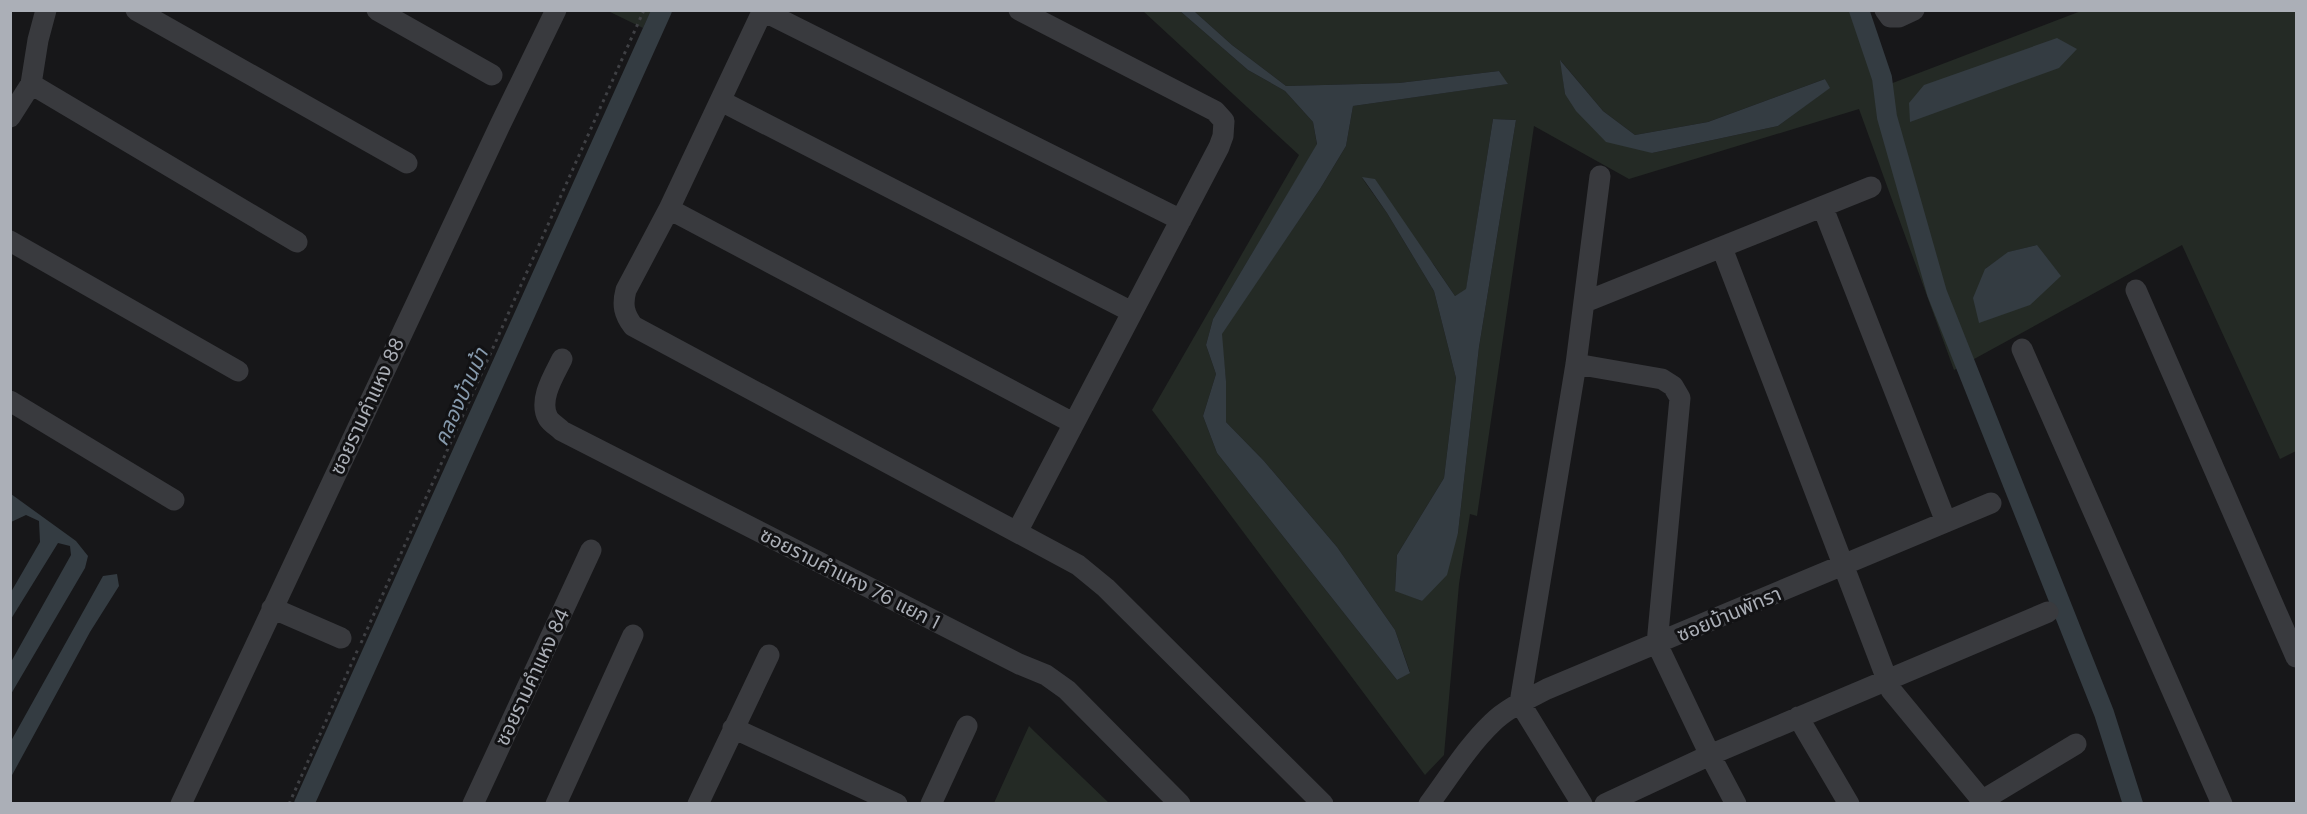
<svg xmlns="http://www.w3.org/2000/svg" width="2307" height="814" viewBox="0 0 2307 814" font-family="'DM Sans','Noto Sans Thai',sans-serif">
  <rect width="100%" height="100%" fill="#171719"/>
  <!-- green -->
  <path fill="#242a25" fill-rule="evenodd" d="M608,11H651L643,28Z
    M1143,11H1180L1248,70L1285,91L1313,122L1317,145L1213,319L1206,345L1216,374L1203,416L1217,453L1397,680L1410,672L1395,630L1337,547L1264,461L1226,422V381L1221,334L1320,189L1346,146L1353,106L1507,84L1499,71L1399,83L1286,86L1232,45L1194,11H1851L1877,85L1890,84L2081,11H2296V451L2280,459L2182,245L1954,370L1859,109L1629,179L1534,126L1477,516L1470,514L1459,584L1444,755L1425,775L1152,410L1299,155ZM1561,61L1603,111L1635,135L1708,122L1825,79L1829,88L1778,126L1652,153L1565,94ZM1493,119L1516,120L1479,347L1458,533L1422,601L1395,590L1397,555L1444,478L1456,378L1434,291L1387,213L1362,178L1434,265L1455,296L1466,290ZM2037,245L1985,269L2009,252Z
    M1029,726L1035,732L1109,803H994Z"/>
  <!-- water -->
  <path fill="#343c42" d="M1180,11H1194L1232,45L1286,86L1399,83L1499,71L1508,84L1353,106L1346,146L1320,189L1222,334L1226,381V422L1264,461L1337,547L1395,630L1410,673L1397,680L1217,453L1203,416L1216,374L1206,345L1213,319L1317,144L1313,122L1285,91L1248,70Z
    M2057,38L2077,49L2059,68L1910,122L1909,103L1924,85Z
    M1560,60L1603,111L1635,135L1708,122L1825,79L1830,88L1778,126L1652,153L1606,142L1576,111L1565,94Z
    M1493,119L1516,120L1479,347L1458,533L1447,575L1422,601L1395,591L1397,555L1444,478L1456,378L1434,291L1387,213L1362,177L1375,179L1455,296L1466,289Z
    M2037,245L2061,276L2030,305L1979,323L1973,298L1985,269L2008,252Z
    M11,494L76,541L88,556L85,568L11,694V662L71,555L70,546L58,543L11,619V592L40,542L39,521L26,515L11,522Z
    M117,574L119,586L90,632L11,777V741L103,576Z"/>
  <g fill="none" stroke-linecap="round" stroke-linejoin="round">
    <!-- canal -->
    <path stroke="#343c42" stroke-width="20" d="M1859,10L1882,78L1887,117L1937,293L2104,713L2133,804
      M304,804L662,10"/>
    <!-- path -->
    <path stroke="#3f4044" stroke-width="3" stroke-dasharray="3 4.5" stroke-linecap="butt" d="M361,643L644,10
      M289,804L358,649"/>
    <!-- minor -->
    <path stroke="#393a3e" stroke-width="21" d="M136,10L407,163
      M377,10L492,75
      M763,10L669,209L626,290C622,305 624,314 633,326L1078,565L1106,588L1323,804
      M1885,10L1890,17H1899L1914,10
      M763,11L1181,220
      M31,84L297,242
      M721,101L1132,312
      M10,117L31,84L38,40L46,10
      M1823,208L1946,522
      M669,209L1073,423
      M10,241L238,371
      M1722,248L1891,690L1985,804
      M2136,290L2296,657
      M1585,302L1871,187
      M2022,349L2222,804
      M562,359C554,375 538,400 548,418C551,423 558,427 562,431L1019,664L1046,675L1067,690L1180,804
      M1576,364L1662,379L1673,386L1680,398L1657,644L1710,755L1736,804
      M10,401L174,500
      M1017,532L1219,147L1223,136L1224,121L1215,111L1019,10
      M272,608L341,638
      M1798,717L1849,804
      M733,728L897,804
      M1983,800L2076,744
      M181,804L501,123L556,10
      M473,804L591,550
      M556,804L633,635
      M698,804L769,655
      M931,804L967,726
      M1429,804C1449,777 1468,746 1492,723C1507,708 1528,699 1547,689L1991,503
      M1582,804L1520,703L1576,364L1600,176
      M1605,804L1710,755L2048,612"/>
  </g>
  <g text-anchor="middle" stroke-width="6" stroke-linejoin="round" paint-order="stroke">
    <!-- street labels -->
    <g font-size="20" fill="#abafb7" stroke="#121214">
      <text transform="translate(367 406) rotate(-65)" y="7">ซอยรามคำแหง 88</text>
      <text transform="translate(850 578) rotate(27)" y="7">ซอยรามคำแหง 76 แยก 1</text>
      <text transform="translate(1729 614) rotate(-23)" y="7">ซอยบ้านพัทรา</text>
      <text transform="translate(532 677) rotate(-65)" y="7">ซอยรามคำแหง 84</text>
    </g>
    <!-- water labels -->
    <g font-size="21" font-style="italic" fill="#879bae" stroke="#121214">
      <text transform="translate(461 397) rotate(-66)" y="7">คลองบ้านม้า</text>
    </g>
  </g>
  <!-- border -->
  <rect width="2307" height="814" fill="none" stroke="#abafb7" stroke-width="24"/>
</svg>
